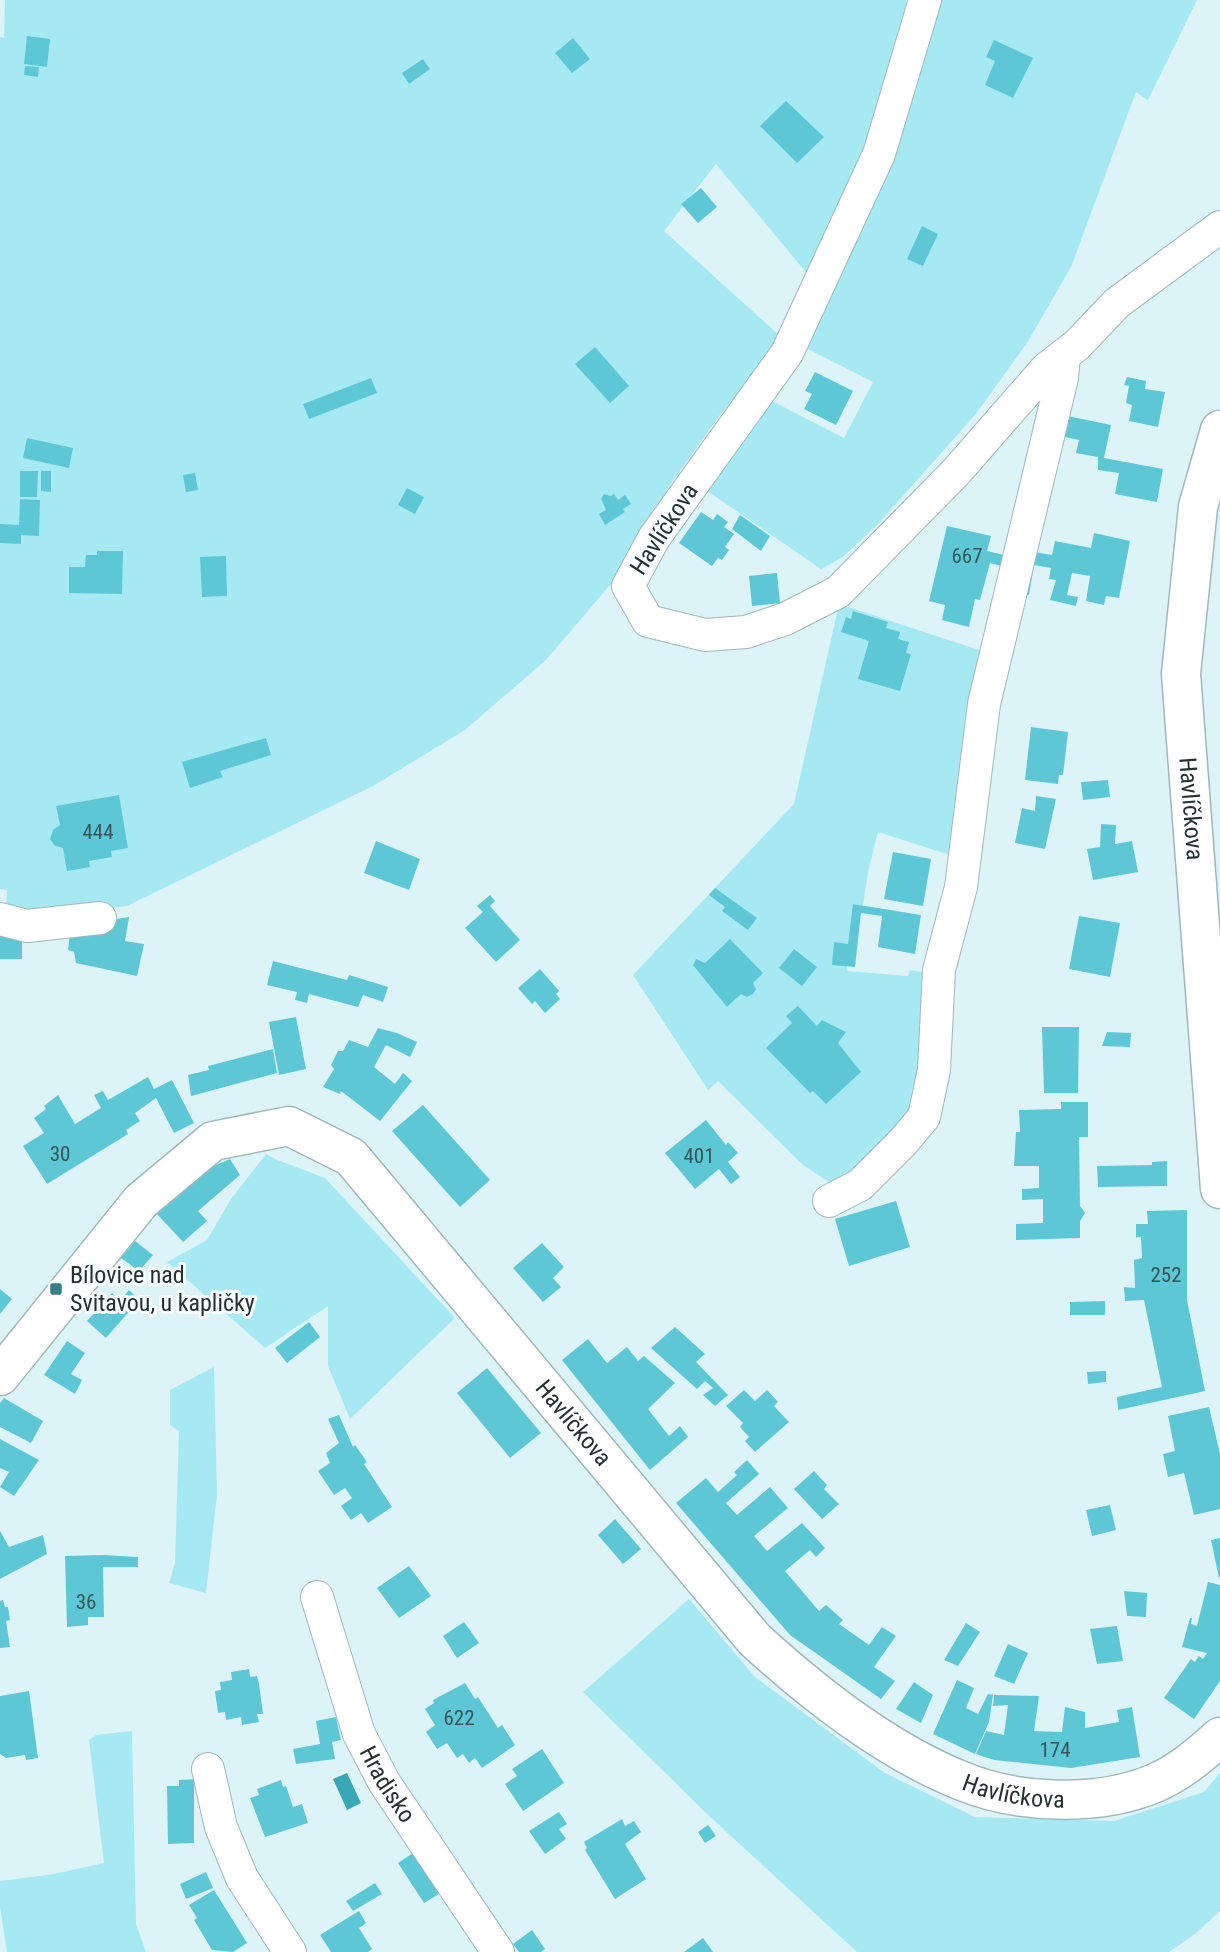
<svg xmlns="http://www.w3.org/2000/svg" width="1220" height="1952" viewBox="0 0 1220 1952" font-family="'Roboto Condensed',sans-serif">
  <rect width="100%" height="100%" fill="#dcf4f8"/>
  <!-- green -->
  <path fill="#a7e9f3" d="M5,0H906L907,17L882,115L810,277L716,164L664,231L779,335L775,355L720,415L670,485L616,578L546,660L465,730L373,786L127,906L26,918L6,908L7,890L0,889V37L4,38Z
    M932,0H1197L1148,100L1136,92L1071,267L1027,343L975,415L878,524L843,557L821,569L703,488L766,398L844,438L873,382L802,346Z
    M839,604L988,653L956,857L878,832L868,872L863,906L854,904L848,944L847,971L908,976L910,970L928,973L918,1120L841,1190L803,1165L718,1081L708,1090L633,975L794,804Z
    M266,1154L275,1159L325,1178L455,1318L350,1419L328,1366V1306L265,1348L167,1262L207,1240L231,1199Z
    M214,1367L217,1495L206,1593L169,1583L175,1563L179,1431L170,1425V1390Z
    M689,1599L755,1677L885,1773L975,1817L1114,1821L1204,1792L1220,1773V1911L1195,1934L1169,1952H857L706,1813L583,1692Z
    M132,1731L136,1924L146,1952H7L0,1907V1881L54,1874L104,1863L89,1740L96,1735Z"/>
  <!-- water -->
  <path fill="#39a7b6" d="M347,1773L361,1803L347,1810L333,1779Z"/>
  <!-- building -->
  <path fill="#5ec7d6" d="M27,36L50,39L47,67L24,64Z
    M573,38L590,59L572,73L555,53Z
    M994,40L1033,58L1013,98L985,85L995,61L986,57Z
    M423,59L430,69L409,84L402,73Z
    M25,66L39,67L38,77L24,75Z
    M786,101L824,137L797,163L760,126Z
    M701,188L717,207L698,223L681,204Z
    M922,226L938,234L923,266L907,259Z
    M595,347L629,386L610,403L575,364Z
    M815,372L853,391L836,425L804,409L812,394L805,391Z
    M1127,377L1146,381L1145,389L1165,392L1158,427L1129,421L1132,405L1126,403L1129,386L1124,385Z
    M371,378L377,393L309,419L303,404Z
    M1058,414L1111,425L1104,458L1163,469L1157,502L1115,494L1119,473L1098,470V457L1076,453L1079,440L1060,436Z
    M27,438L73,448L69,468L23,458Z
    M20,471H38L37,497H20Z
    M41,471H51V492L41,491Z
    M195,473L198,490L186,492L183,475Z
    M407,488L424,497L415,514L398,505Z
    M604,494L611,496L614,494L618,500L625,495L631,504L623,509L625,512L605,525L599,514L606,510L601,499Z
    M20,499L40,500L39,536L21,535V544L0,543V524L19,525Z
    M701,512L713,520L717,514L728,522L724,527L734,534L725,547L729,550L722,560L718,558L712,566L679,543Z
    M740,515L770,536L761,551L732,529Z
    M947,526L991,536L987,551L1004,555L1001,566L990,563L980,600L975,599L969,627L942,620L945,605L929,601Z
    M1094,533L1130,541L1119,598L1106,596L1104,605L1086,601L1090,576L1072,573L1067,595L1078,597L1076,606L1050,600L1056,580L1049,579L1051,568L1034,565L1029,595L1016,593L1023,550L1052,555L1055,541L1091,548Z
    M97,551H123L122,594L69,593V567H85L86,555H97Z
    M226,556L227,596L202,597L200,557Z
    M777,573L780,603L752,606L749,576Z
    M853,611L888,622L886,628L900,632L898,639L909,642L906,653L911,654L900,691L858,679L869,641L841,632L846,617L851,619Z
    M1031,727L1068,732L1063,775H1059L1058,784L1025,780Z
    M266,738L271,755L220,771L223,777L190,788L182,762Z
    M1108,780L1110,797L1083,800L1081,782Z
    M119,795L128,848L111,851L112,857L89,861L90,867L67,871L63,848L55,846L50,839L53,830L60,825L56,806Z
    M1036,796L1056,799L1045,849L1015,843L1022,808L1035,811Z
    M1101,824L1116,825L1115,844L1132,841L1138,872L1093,880L1087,849L1100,847Z
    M376,841L420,859L409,890L364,873Z
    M893,852L931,859L923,906L884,899Z
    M715,888L757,918L748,930L722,911L725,907L709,895Z
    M490,895L495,901L490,906L520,940L496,962L465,928L483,912L477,906Z
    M853,904L921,915L915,954L878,947L882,916L861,913L855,967L832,965L834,942L848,944Z
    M1079,916L1120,923L1110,977L1069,969Z
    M129,917L125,941L144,944L137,976L76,963L74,952L68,950L70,934L82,933L95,935L98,922Z
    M0,924L22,931V959H0Z
    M730,939L763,973L753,983L756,989L753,994L747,997L741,994L727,1007L693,965L696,959L705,963Z
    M794,949L817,967L802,986L779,968Z
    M273,961L347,980L349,975L388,987L383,1002L363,995L358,1007L309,994L307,1003L295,1000L297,992L267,985Z
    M540,969L559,991L556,994L560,999L545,1013L535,1001L532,1004L518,988Z
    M798,1006L817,1026L822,1020L846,1032L838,1043L861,1072L826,1104L813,1091L810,1093L766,1048L792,1023L786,1016Z
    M296,1017L306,1069L279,1075L269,1022Z
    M1042,1027H1079L1078,1093H1044Z
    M378,1028L397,1033L417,1042L410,1057L386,1045L374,1067L395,1084L403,1073L412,1081L380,1121L341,1091L340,1094L323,1087L334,1069L331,1065L338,1051H343L349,1040L368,1047Z
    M1107,1032L1131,1033L1130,1047L1102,1046Z
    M273,1049L277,1073L191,1096L188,1075L209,1070L208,1066Z
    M148,1077L154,1089L172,1080L194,1123L174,1133L156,1098L135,1113L140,1121L126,1130L128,1134L47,1184L23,1146L44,1133L34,1118L46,1109L44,1106L58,1095L75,1124L101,1108L94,1095L103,1091L108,1100Z
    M1061,1102H1088V1137H1079L1080,1206L1085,1213L1080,1221V1238L1016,1240V1224L1043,1223V1199L1022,1200V1189L1039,1188V1166H1014L1016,1132H1020L1019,1110L1061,1109Z
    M423,1105L490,1180L460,1207L392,1131Z
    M706,1120L726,1145L728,1142L738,1153L728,1162L740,1177L731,1184L719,1169L695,1189L665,1153Z
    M230,1159L240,1175L198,1211L207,1221L183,1242L157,1214L214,1166Z
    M1167,1161V1186L1098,1187L1097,1166L1152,1165V1162Z
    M896,1201L910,1247L849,1266L835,1219Z
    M1187,1210V1300L1205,1391L1118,1410L1117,1397L1162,1387L1144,1300L1125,1301L1124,1287L1135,1288L1134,1260L1142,1258L1141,1237H1136V1224H1148L1147,1211Z
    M135,1241L153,1255L139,1271L121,1258Z
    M542,1243L564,1267L553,1278L561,1287L543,1302L513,1268Z
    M0,1289L12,1299L0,1314Z
    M129,1290L146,1306L141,1313L134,1306L106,1338L87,1321L112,1293L120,1301Z
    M1105,1301V1315H1070V1302Z
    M309,1322L320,1337L287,1363L275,1348Z
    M675,1327L705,1354L696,1362L728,1395L715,1406L703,1395L713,1388L705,1381L697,1389L651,1348Z
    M588,1339L607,1363L627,1347L638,1361L644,1356L675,1383L648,1409L669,1436L680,1426L688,1437L650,1470L562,1360Z
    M67,1341L85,1353L71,1374L82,1380L75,1394L44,1375Z
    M487,1368L541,1433L510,1458L457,1393Z
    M1106,1371V1382L1088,1384L1087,1372Z
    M744,1390L755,1401L767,1390L778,1402L774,1406L789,1422L755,1452L745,1441L749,1437L740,1427L743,1423L726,1406Z
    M4,1398L43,1421L31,1443L0,1427V1403Z
    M1209,1407L1220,1454V1509L1194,1515L1184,1473L1168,1477L1163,1454L1175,1451L1168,1416Z
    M339,1415L353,1447L355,1445L367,1462L364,1464L392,1507L368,1523L361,1513L351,1520L341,1506L352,1498L345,1488L334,1495L318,1471L330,1463L326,1453L339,1443L328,1419Z
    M0,1439L39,1460L14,1496L0,1487L9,1472L0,1468Z
    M747,1460L759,1474L726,1503L737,1515L770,1487L788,1508L754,1536L767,1551L802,1523L825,1548L816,1557L810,1550L785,1571L819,1611L826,1605L843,1620L839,1624L869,1645L882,1627L896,1636L874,1667L895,1681L881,1699L790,1635L676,1503L706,1478L718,1492L737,1475L734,1472Z
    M814,1471L827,1485L824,1489L839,1504L822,1519L794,1489Z
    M1110,1505L1116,1530L1092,1536L1086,1510Z
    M615,1519L641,1549L623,1564L598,1535Z
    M0,1531L9,1547L43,1535L47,1554L0,1579Z
    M1220,1538V1577L1219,1578L1211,1540Z
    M103,1555L138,1557V1567H103L104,1617H88V1625L67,1627L65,1556Z
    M409,1566L431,1596L399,1618L377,1588Z
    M1208,1582L1220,1585V1681L1194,1719L1164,1698L1191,1659L1195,1662L1199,1656L1203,1659L1207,1653L1182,1647L1190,1618H1192L1191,1624L1197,1626Z
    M1124,1591L1147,1593L1146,1617L1127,1616Z
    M3,1600L5,1607H8L10,1620L6,1621L10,1647L0,1648V1601Z
    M464,1622L479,1643L457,1658L443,1636Z
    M966,1623L980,1632L958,1666L944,1660Z
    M1117,1626L1123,1661L1097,1664L1090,1629Z
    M1008,1644L1028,1653L1014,1684L994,1676Z
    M249,1669L250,1677L257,1676L259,1684L263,1714H257L259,1722L242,1725L241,1717L226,1720L225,1712L218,1713L215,1691L221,1690L220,1682L232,1680L231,1672Z
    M957,1680L974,1688L966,1708L978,1714L988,1694L993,1695L989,1722L975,1754L933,1734Z
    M914,1682L933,1695L921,1723L896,1709Z
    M465,1683L475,1699L478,1697L498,1728L502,1725L515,1745L482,1768L475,1758L469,1763L463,1754L457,1758L447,1743L437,1749L426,1732L435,1725L425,1709L434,1703L433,1700Z
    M29,1691L38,1758L26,1760L25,1755L6,1758L0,1754V1696Z
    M994,1695L1039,1696L1034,1731L1062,1732L1065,1707L1085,1712V1728L1119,1722L1117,1710L1132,1707L1140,1757L1071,1768L994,1760L976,1754L986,1731L1004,1735L1008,1705L993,1706Z
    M336,1717L341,1740L332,1742L335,1759L296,1764L293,1749L320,1744L316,1721Z
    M542,1749L564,1783L523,1811L505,1784L517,1776L512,1769Z
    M199,1779V1782H194V1843L168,1844L167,1786H179V1780Z
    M281,1780L283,1787L286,1786L293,1807L302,1804L308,1823L265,1837L250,1798L259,1795L257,1789Z
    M559,1812L567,1824L559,1829L566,1839L545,1854L529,1831Z
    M622,1819L625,1826L634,1821L641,1832L625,1844L646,1879L615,1899L585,1850L587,1848L584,1842Z
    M708,1825L716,1836L705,1843L698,1832Z
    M413,1853L439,1894L424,1903L398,1863Z
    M206,1872L213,1888L186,1899L180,1884Z
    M375,1883L382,1894L353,1911L346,1901Z
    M214,1890L247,1943L233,1952L212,1950L194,1920L197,1918L189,1905Z
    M359,1911L366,1923L359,1928L372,1949L368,1952H331L320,1935Z
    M532,1930L545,1949L541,1952H519L513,1944Z
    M703,1938L713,1952H684Z"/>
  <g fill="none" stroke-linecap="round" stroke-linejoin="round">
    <!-- street casing -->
    <g stroke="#a0b8bb" stroke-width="34">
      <g id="street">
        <path d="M925,0L879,154L787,353L654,538L628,586L648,621L705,635L746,632L785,619L838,592L956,472L1046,369L1077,345L1117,303L1220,227"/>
        <path d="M0,919L27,926L100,918"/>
        <path d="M829,1201L860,1185L903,1142L924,1117L934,1070L939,970L961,887L984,704L1062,378L1064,355"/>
        <path id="s1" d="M317,1597L359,1734L384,1782L498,1952"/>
        <path d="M208,1769L221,1827L242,1878L290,1952"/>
      </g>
    </g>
    <!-- secondary casing -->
    <g stroke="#a0b8bb" stroke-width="41">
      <g id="secondary">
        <path id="s2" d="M1220,430L1198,507L1181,674L1220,1189"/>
        <path id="s3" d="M0,1376L141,1201L213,1141L289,1126L351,1157L755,1640C813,1693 889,1752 962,1781C1018,1804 1099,1807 1155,1783C1179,1773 1201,1754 1220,1737"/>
      </g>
    </g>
    <!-- street -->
    <use href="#street" stroke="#fff" stroke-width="32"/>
    <!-- secondary -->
    <use href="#secondary" stroke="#fff" stroke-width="38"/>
  </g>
  <!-- markers -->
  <rect fill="#367d87" stroke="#f8fdfe" stroke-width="2.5" x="49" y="1282" width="14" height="14" rx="3.5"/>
  <g text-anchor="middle" stroke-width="6" stroke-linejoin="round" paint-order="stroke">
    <!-- number labels -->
    <g font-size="21" fill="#35565a">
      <text x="967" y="563">667</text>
      <text x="98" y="839">444</text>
      <text x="60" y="1161">30</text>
      <text x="699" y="1163">401</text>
      <text x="1166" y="1282">252</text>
      <text x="86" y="1609">36</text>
      <text x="459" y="1725">622</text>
      <text x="1055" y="1757">174</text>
    </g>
    <!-- street labels -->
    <g font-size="24" fill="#273031" stroke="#f8fdfe">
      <text transform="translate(664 529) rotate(-57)" y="8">Havlíčkova</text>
      <text dy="8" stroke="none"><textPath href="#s2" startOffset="383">Havlíčkova</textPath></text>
      <text dy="8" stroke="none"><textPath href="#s3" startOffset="812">Havlíčkova</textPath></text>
      <text dy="8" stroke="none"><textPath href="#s1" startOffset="201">Hradisko</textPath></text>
      <text dy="8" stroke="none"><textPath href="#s3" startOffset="1400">Havlíčkova</textPath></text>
    </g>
    <!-- poi labels -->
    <g font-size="24" fill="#273031" stroke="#f8fdfe" text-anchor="start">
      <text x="70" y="1283">Bílovice nad<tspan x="70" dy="28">Svitavou, u kapličky</tspan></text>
    </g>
  </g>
</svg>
